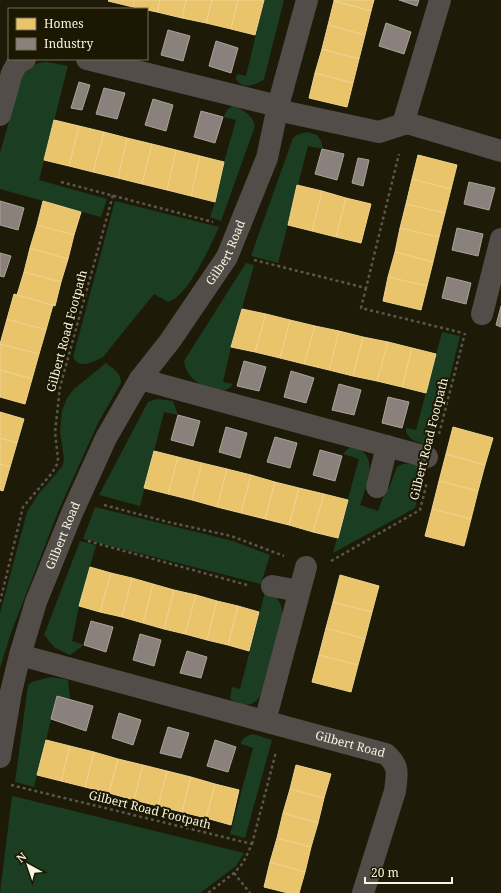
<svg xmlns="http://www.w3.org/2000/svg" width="501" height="893" viewBox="0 0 501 893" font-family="'Noto Serif',serif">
  <rect width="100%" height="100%" fill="#1e1a08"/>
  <!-- green -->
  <path fill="#1b3d22" d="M264,0H284L264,79C255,86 243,90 236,79L237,74L246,76Z
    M47,62L68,66L39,180L107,199L101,217L0,189V153L22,75C30,67 36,62 47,62Z
    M233,106C242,109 253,115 255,126L221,221L210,217L215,202L224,162L236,120L223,117L228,109Z
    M307,132L317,135L321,141L323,149L308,146L278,263L251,256L293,138L297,135Z
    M115,201L219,227C211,245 187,298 168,302L154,294L103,357C93,362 80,370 73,357Z
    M246,263L254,265L253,269L231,347L223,382L233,384C228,392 222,390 214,389C199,386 186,377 184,361Z
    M442,332L460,336L433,446C422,443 406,442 406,428L416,430Z
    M106,363C113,369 121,372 121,383L98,423L58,512L11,633L0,668V613L27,512L39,493L51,480L63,465L64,459L60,432L62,411L67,398L74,389Z
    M157,399L173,401L178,415L164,412L140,506L99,495L148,402Z
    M354,447C381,455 366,487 360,505L378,511L384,494L389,488L397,467C406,460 416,465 426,467L415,508L333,553L359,459L343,454L349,448Z
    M95,507L233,541L270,555L261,584L83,539Z
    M80,541L96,545L79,606L72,641L84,645L70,655L55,648L44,635Z
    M266,588C275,596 284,603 282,616L262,690C261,693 260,697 258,699C251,708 237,706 230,698L232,687L240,689Z
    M50,677L64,679L68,680L70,699L57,696L34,787L15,782L28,685L32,682Z
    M253,734L272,740L245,838L230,834L253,748L241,744C242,738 247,736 253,734Z
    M12,796H13L244,853L236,866L200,893H0Z"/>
  <!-- homes -->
  <path fill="#e9c46a" stroke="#edd28e" d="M109,0H134L133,7L108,1Z
    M134,0H160L157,12L133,7Z
    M160,0H186L182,18L157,12Z
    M186,0H212L206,23L182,18Z
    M212,0H238L231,29L206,23Z
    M238,0H264L255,35L231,29Z
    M334,0H374L371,11L334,1Z
    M334,1L371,11L365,35L328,25Z
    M328,25L365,35L359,59L322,49Z
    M322,49L359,59L353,83L315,73Z
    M315,73L353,83L347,107L309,98Z
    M54,120L79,126L69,166L44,160Z
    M79,126L104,132L93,172L69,166Z
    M104,132L127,138L118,178L93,172Z
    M127,138L152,144L142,184L118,178Z
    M152,144L176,150L167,190L142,184Z
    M176,150L200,156L191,196L167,190Z
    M418,155L457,165L451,189L412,179Z
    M200,156L224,162L215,202L191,196Z
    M412,179L451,189L445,213L406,204Z
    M297,185L322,191L312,231L288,225Z
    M322,191L346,198L336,237L312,231Z
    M346,198L371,204L361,243L336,237Z
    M43,201L81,212L74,235L37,225Z
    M406,204L445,213L439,237L400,228Z
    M37,225L74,235L68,259L30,248Z
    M400,228L439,237L433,262L395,252Z
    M30,248L68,259L61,282L24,272Z
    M395,252L433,262L427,286L388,277Z
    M24,272L61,282L55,306L17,295Z
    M388,277L427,286L421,310L383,301Z
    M14,294L53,305L46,330L7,319Z
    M242,309L266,314L255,352L231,347Z
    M266,314L290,320L280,358L255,352Z
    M7,319L46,330L39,354L0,344Z
    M290,320L315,326L304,364L280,358Z
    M315,326L339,331L329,370L304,364Z
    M339,331L363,337L353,376L329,370Z
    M363,337L388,342L377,381L353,376Z
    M388,342L412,348L402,387L377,381Z
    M0,344L39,354L32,379L0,370Z
    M412,348L436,354L426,393L402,387Z
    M0,370L32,379L25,404L0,397Z
    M0,412L24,419L17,443L0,438Z
    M453,427L493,438L485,465L446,454Z
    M0,438L17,443L10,467L0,464Z
    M154,451L178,457L168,494L144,488Z
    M446,454L485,465L478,491L439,481Z
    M178,457L202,463L192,500L168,494Z
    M202,463L227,469L217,507L192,500Z
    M0,464L10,467L3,491L0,490Z
    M227,469L251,475L241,513L217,507Z
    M251,475L275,482L265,519L241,513Z
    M439,481L478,491L471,519L432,509Z
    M275,482L299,488L289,525L265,519Z
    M299,488L324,494L313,532L289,525Z
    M324,494L348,500L338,538L313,532Z
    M432,509L471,519L464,546L425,536Z
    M90,567L111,573L100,612L79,606Z
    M111,573L132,578L122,617L100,612Z
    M340,575L379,586L372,612L333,602Z
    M132,578L153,584L143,623L122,617Z
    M153,584L174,590L164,629L143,623Z
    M174,590L196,595L185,634L164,629Z
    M196,595L217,601L207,640L185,634Z
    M217,601L238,606L228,645L207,640Z
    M333,602L372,612L365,639L326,628Z
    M238,606L259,612L249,651L228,645Z
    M326,628L365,639L358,665L319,655Z
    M319,655L358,665L351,692L312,682Z
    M46,740L70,746L61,781L37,775Z
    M70,746L94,752L85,787L61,781Z
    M94,752L118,759L109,793L85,787Z
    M118,759L143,765L134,800L109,793Z
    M143,765L167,771L158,806L134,800Z
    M296,765L331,774L324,798L290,789Z
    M167,771L191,777L182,812L158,806Z
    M191,777L215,784L206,818L182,812Z
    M215,784L239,790L231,825L206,818Z
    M290,789L324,798L318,823L283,813Z
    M283,813L318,823L311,847L277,838Z
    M277,838L311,847L305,872L270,862Z
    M270,862L305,872L299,893H288L264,887Z"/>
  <!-- industry -->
  <path fill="#8a817c" stroke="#aaa39a" d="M399,0H419L417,6Z
    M386,23L411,32L404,54L379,46Z
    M168,30L190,36L183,61L161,55Z
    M216,41L238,48L231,73L209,66Z
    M79,82L90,85L82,110L71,108Z
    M104,88L125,93L117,119L96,114Z
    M153,99L173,105L166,131L145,125Z
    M201,111L223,117L215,143L194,137Z
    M322,149L344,154L337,180L315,174Z
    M358,158L369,160L363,186L352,183Z
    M469,182L495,188L489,210L464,204Z
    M0,201L24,208L18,230L0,225Z
    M457,228L483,234L478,256L452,250Z
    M0,253L11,256L4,277L0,276Z
    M447,277L471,283L466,304L442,298Z
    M501,306V327L496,325Z
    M244,361L266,367L259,391L237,386Z
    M291,371L314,378L306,403L284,397Z
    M339,384L361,390L354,415L332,410Z
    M388,397L409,402L402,428L382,423Z
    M178,415L200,421L193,446L171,440Z
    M226,427L247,433L240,458L219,452Z
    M275,437L297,443L290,468L267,462Z
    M320,450L342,456L335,481L313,475Z
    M91,621L113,627L106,652L84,645Z
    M140,634L161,640L154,666L133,660Z
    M187,651L207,657L201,678L180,673Z
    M57,696L93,706L86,731L51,719Z
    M119,713L141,720L133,745L112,738Z
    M168,727L189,733L181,758L160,753Z
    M215,740L236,747L228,772L207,766Z"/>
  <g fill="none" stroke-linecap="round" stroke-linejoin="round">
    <!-- path -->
    <path stroke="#5a564e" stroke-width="2.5" stroke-dasharray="3 3" stroke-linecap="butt" d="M61,182L213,222
      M254,260L366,288L399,154
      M366,288L361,308L463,333
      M439,434L465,333
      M104,505L168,522L231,536L284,556
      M88,541L247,585
      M331,561L420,510L427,482
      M0,602L23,507L52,473L57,464L58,459L55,432L60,387L113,195
      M11,785L252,844L243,863L234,873L208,893
      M252,844L276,752
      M234,873L250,893"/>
    <!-- minor -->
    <g stroke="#524d49" stroke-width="22">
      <path d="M87,59L278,106"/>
      <path d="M277,110L379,132L407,123L501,151"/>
      <path d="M0,115L12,73L17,64L25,59"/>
      <path d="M403,124L440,0"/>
      <path d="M482,314L501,239"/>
      <path d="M140,379L427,457"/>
      <path d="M377,487L387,446"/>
      <path d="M272,586L299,591"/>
      <path id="s1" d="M20,655L386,754C400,767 397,773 395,791L363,893"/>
      <path d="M265,721L306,567"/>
      <path id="s2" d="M0,757L11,692L20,655L36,602L72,513L106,438L140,379L170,341L227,257L267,158L278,106L307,0"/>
    </g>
  </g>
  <g text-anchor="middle" stroke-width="4" stroke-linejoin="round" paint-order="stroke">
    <!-- street labels -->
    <g font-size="12" fill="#f6f3e1" stroke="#1b1701">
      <text dy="4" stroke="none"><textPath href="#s2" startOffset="559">Gilbert Road</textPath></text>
      <text transform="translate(67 331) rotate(-75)" y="4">Gilbert Road Footpath</text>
      <text transform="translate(429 439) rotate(-76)" y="4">Gilbert Road Footpath</text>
      <text dy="4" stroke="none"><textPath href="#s2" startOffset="231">Gilbert Road</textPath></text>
      <text dy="4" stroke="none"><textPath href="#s1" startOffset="342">Gilbert Road</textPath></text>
      <text transform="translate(150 810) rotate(14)" y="4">Gilbert Road Footpath</text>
    </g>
  </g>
  <!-- legend -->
  <rect x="8" y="8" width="140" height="52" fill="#1b1701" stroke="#736f5b"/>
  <rect x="16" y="18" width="20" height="12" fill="#e9c46a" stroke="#736f5b"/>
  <text x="44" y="28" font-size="12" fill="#f6f3e1">Homes</text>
  <rect x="16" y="38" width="20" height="12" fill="#8a817c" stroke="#736f5b"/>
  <text x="44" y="48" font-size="12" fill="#f6f3e1">Industry</text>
  <!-- north arrow -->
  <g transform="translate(28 865) rotate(320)" stroke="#1b1701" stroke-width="3" paint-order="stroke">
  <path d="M0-3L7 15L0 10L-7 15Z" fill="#f6f3e1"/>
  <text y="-6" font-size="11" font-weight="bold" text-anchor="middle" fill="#f6f3e1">N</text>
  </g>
  <!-- scale -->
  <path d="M365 877v6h87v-6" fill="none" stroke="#f6f3e1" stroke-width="2"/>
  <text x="371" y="877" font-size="12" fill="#f6f3e1" stroke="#1b1701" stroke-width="3" paint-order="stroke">20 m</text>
</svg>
